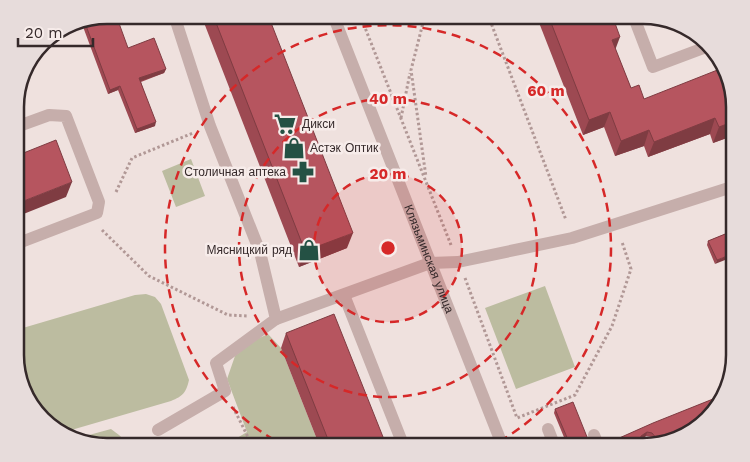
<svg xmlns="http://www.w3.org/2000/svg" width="750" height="462" viewBox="0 0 750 462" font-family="'Work Sans',sans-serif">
  <rect width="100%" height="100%" fill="#efe1de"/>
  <!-- green -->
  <path fill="#bcbca0" d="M191,159L205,196L176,207L162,171Z
    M545,286L575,367L516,389L485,308Z
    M146,294L155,297L161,304L189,380C186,393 183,396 171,401L61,433L56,432L27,401L16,367V330L135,295Z
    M268,334L281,348L320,447H222L247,432L227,379L235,356L253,341Z
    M111,429L119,435L132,447H106L78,438Z
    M178,438L187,447H149L161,444Z"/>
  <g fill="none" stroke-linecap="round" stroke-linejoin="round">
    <!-- path -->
    <path stroke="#b19896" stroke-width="3" stroke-dasharray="2.5 2.5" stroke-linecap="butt" d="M360,15L451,245
      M425,15L411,70L426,177
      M488,15L566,220
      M401,118L410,73
      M197,173L208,169
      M116,192L132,158L193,133
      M102,230L149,276L228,315L248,316
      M465,278L517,418L575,395L612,326L631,269L622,242
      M233,407L253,447
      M127,447L144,438"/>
    <!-- minor -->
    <g stroke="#c6aeab" stroke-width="12">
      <path id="s1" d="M333,15L503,447"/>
      <path d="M633,15L653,67L709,46"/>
      <path d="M16,127L49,115L66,116L99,202L97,213L16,244"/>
      <path d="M344,295L404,447"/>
      <path d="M276,319L430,263L458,262L572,238L735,186"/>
      <path d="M548,429L555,447"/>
      <path d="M158,430L225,391L216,363L276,319L260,252L210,126L174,15"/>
      <path d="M594,435L599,447"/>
      <path d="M647,444L649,447"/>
    </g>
  </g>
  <!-- wall -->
  <path fill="#9d4952" d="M107,15L128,48L166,69L164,73L141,82L155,126L135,133L118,90L108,94L82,24Z
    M201,15H268L347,248L299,267Z
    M536,15H612L615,49L631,88L644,99L735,100V135L713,143L710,134L648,157L644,146L615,156L604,127L583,135Z
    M735,230L715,264L707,245L708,241Z
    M286,333L387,447H320L281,348Z
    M723,395L689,435L656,445L651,437L646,436L641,439L640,441L643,447H607L608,443Z
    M555,409L591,447H568L554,413Z"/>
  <!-- shaded-wall -->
  <path fill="#7f3c42" d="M620,37L614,53L612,40Z
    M166,69L164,73L138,82L139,78Z
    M120,86L118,90L108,94L110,90Z
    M610,112L604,127L583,135L589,120Z
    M715,118L710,134L648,157L654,142Z
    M735,121V135L713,143L719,127Z
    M156,122L155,126L135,133L137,129Z
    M649,130L644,146L615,156L621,141Z
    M72,182L66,197L16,217V204Z
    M353,233L347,248L299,267L305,251Z
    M735,253V256L715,264L717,260Z
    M647,432L646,436L640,440L641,436Z"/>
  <!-- building -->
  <path fill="#b6555f" stroke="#7f3c42" d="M107,15H116L128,48L154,38L166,69L139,78L156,122L137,129L120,86L110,90L85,23Z
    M213,15H268L353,233L305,251Z
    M548,15H612L620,37L612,40L631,88L639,85L644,99L725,67L735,100V121L719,127L715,118L654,142L649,130L621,141L610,112L589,120Z
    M56,140L72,182L16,204V156Z
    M735,230V253L717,260L708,241Z
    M334,314L387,447H331L286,333Z
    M723,395L720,406L689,435L658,444L657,439L652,433L647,432L641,436L640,441L643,447H607L608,443L653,423Z
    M573,402L591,447H571L555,409Z"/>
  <!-- distance rings -->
  <circle cx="388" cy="248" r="74" fill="#d62828" fill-opacity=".12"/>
  <g fill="none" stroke="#d62828" stroke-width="2.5" stroke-dasharray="9 6">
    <circle cx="388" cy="248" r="74"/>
    <circle cx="388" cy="248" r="149"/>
    <path d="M287 447A223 223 0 1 1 489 447"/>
  </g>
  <!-- icons -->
  <defs>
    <g id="supermarket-bare" transform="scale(1.725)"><path d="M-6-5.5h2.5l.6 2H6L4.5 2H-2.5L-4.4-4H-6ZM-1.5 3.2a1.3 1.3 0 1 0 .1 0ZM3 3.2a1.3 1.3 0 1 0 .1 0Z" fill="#245144" stroke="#f7ecea" stroke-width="2.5" paint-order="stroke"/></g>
    <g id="shop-bare" transform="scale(1.725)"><path d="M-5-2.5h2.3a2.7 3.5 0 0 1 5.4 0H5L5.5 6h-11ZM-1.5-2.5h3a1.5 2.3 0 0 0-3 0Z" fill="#245144" stroke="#f7ecea" stroke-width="2.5" paint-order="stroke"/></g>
    <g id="pharmacy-bare" transform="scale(1.725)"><path d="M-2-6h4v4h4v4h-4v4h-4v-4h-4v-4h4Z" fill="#245144" stroke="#f7ecea" stroke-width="2.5" paint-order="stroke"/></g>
  </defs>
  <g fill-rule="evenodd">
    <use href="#supermarket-bare" x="285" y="124"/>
    <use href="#shop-bare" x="294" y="148"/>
    <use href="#pharmacy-bare" x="303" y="172"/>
    <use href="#shop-bare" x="309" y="250"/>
  </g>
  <g text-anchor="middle" stroke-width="5" stroke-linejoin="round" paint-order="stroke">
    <!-- poi labels -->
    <g font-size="12" fill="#35292a" stroke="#f7ecea" text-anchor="start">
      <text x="302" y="128">Дикси</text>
      <text x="310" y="152">Астэк Оптик</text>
      <text x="286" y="176" text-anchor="end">Столичная аптека</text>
      <text x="292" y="254" text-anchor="end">Мясницкий ряд</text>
    </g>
    <!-- street labels -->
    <g font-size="12" fill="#35292a" stroke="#f7ecea">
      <text dy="4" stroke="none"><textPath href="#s1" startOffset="262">Клязьминская улица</textPath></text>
    </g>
  </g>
  <!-- crop -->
  <path d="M0 0H750V462H0ZM107 24H643A83 83 0 0 1 726 107V355A83 83 0 0 1 643 438H107A83 83 0 0 1 24 355V107A83 83 0 0 1 107 24Z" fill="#e7dcdb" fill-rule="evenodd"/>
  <path fill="none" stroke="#35292a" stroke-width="2.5" d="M107 24H643A83 83 0 0 1 726 107V355A83 83 0 0 1 643 438H107A83 83 0 0 1 24 355V107A83 83 0 0 1 107 24Z"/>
  <circle cx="388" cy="248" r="8" fill="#d62828" stroke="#f7ecea" stroke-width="2.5"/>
  <g font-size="15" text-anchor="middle" font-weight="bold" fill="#d62828" stroke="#f7ecea" stroke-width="5" stroke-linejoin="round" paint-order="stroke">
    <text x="546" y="96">60 m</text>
    <text x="388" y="104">40 m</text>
    <text x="388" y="179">20 m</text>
  </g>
  <!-- scale -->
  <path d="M18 38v8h75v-8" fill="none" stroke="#35292a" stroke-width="2.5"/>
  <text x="25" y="38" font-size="15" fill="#35292a" stroke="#f7ecea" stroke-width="4" paint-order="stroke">20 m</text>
</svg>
